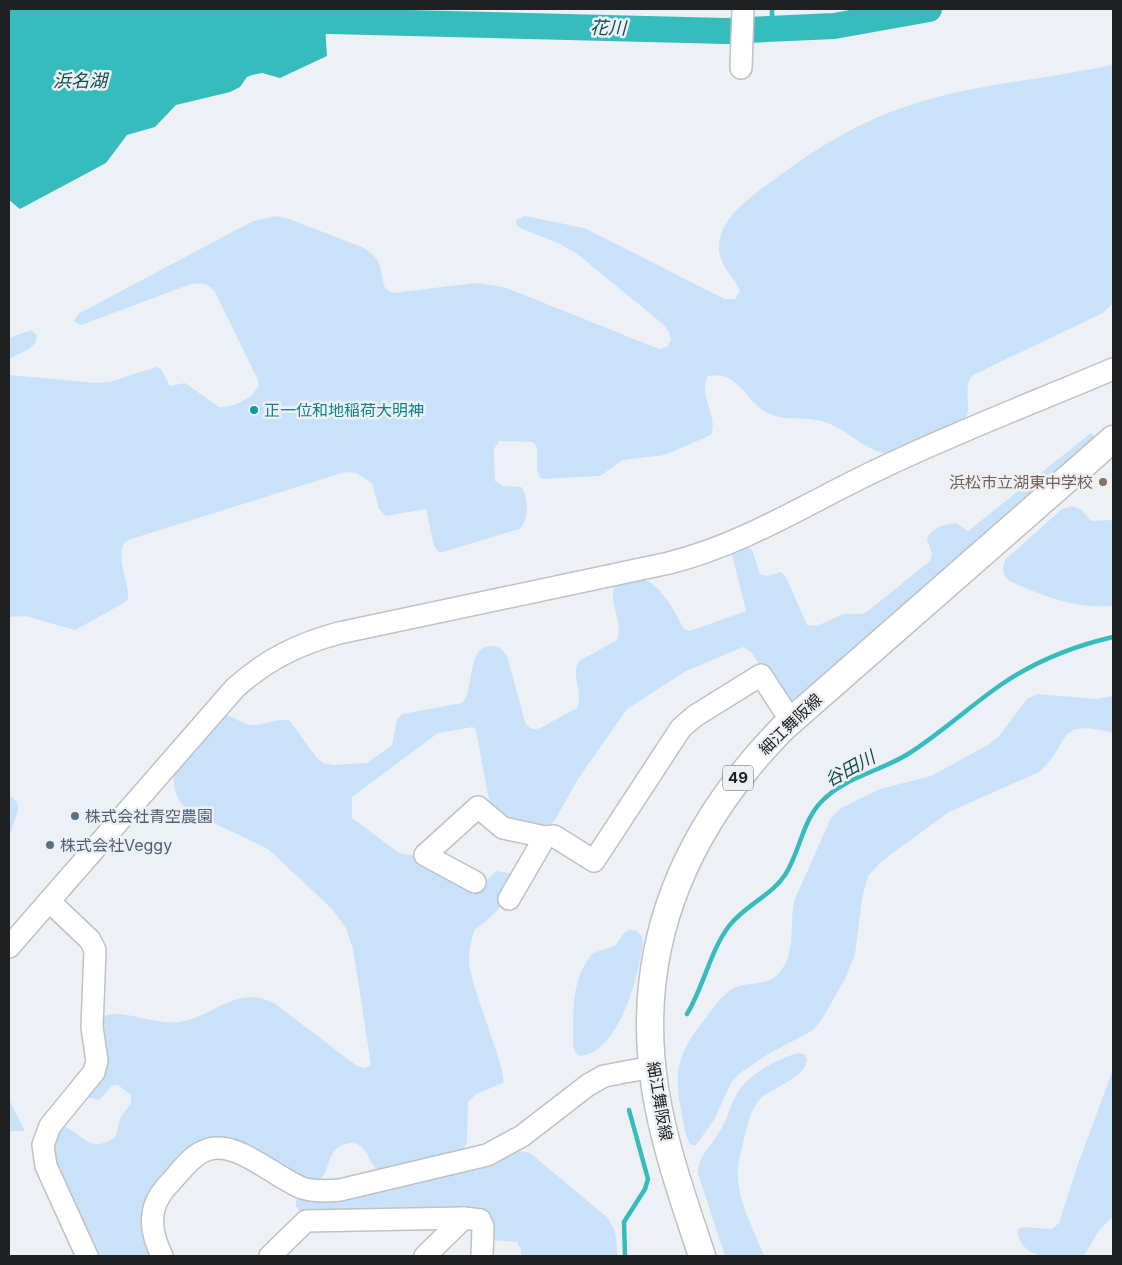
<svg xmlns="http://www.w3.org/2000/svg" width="1122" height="1265" viewBox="0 0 1122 1265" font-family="Inter,'Noto Sans JP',sans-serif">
<rect width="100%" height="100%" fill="#edf1f5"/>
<!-- green -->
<g fill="#cae2f9">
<path d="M 1113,64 L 1113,303 L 1103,313 L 973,375 C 961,387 974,408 964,422 L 890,454 C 865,452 848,429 824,422 C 804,415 783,423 764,411 C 745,398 736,370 708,376 C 697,395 719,415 711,435 L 665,455 L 623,460 L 600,476 L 542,479 C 531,469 543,452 533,442 L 499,441 L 494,449 L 495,481 L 503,486 L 521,487 C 529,495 529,523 519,529 L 439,553 L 434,546 L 426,509 L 386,516 L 379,509 L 372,483 L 356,473 L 345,472 L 128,540 L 124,543 C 116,559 129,581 128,599 L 122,604 L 75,630 L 25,616 L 9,617 L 9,375 L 97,383 L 110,382 L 156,367 L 161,369 L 170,386 L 185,383 L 219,407 C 233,408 253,398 259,385 L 257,378 L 215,292 C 208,283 202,283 191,284 L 81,325 L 74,321 L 78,314 L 253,221 L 277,216 L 289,219 L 362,247 C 383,259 379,267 385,288 L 393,293 L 475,283 L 504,287 L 659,349 L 667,347 L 671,340 L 669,332 L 664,325 L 576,253 L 558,243 L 522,229 L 517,226 L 516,220 L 525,216 L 584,228 L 725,299 L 735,299 L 740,291 C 734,277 721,267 719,251 C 717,220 747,200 768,184 C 828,139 877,111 949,94 C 989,85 1029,80 1069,73 C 1083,70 1099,69 1113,64 Z"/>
<path d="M 31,330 L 37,335 L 36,342 L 29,349 L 9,359 L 9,338 Z"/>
<path d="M 1091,433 L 1096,438 L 795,700 L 785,699 L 779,694 L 751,652 L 743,647 L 686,671 L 627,709 L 578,779 L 556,818 L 551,825 L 542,829 L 514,826 L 490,805 L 476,731 L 473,727 L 438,733 L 352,797 L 352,818 L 399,853 L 415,856 L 483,884 L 496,871 L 509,873 C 520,892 489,921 474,930 C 472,939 469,948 469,957 C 467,980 508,1071 503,1083 L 476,1094 L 468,1102 L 467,1142 L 461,1155 L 382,1173 C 367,1166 369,1141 349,1143 C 344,1144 339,1146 335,1150 C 326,1162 329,1175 315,1183 L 227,1142 L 157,1189 L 156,1256 L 93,1256 L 51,1164 L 50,1137 L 59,1126 L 64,1126 C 85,1136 91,1155 116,1136 L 120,1118 L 131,1103 L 131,1095 L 118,1085 L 112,1086 L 99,1100 L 89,1098 L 88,1094 L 100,1018 C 118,1006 155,1026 179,1022 C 215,1017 235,984 274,1003 L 357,1066 L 365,1068 L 371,1065 L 353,949 L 346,928 L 332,909 L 268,849 L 189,811 C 176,800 173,789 174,773 L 222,715 C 233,714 241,725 253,725 C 266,725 277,717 290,721 L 316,757 L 323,763 L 333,765 L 367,763 L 392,745 L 397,719 L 402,714 L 462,703 C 475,690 466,647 490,646 C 500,646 504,650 508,659 L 525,722 C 529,729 533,730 540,728 L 577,708 C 584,693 570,676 579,661 L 617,640 C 624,622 606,599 616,584 C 623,582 633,579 640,579 C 660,581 676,614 684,629 L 690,631 L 746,611 L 732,555 L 748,546 L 752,550 L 760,574 L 767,576 L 781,572 L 786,577 L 807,625 L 817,626 L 843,614 L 862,614 L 868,611 L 930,561 L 932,554 L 927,539 C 931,528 945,524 956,523 L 968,531 Z"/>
<path d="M 1072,506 L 1082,510 L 1091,521 L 1113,520 L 1113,606 C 1070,608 1048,597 1009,581 C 1002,573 1001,568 1006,559 L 1062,509 Z"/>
<path d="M 1038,694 L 1096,699 L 1113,696 L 1113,733 C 1053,718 1074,741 1039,772 L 949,812 L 882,861 L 868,876 L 862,899 L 855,955 L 844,981 L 822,1019 L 812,1031 L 770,1053 L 740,1073 L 731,1083 L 714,1120 L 696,1145 L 691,1145 C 685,1137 684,1125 682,1115 C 673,1072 677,1055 704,1020 C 712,1010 719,999 729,991 C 743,980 765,988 778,974 C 797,954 789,926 794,901 L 831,818 L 841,808 L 880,789 L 931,776 L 988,745 L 999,736 L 1027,699 Z"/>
<path d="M 9,795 L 17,802 L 18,811 L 9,837 Z"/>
<path d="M 629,930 C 637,930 640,932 643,940 C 640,973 620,1053 579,1056 L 574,1050 L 573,1042 C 574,1009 570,981 593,953 L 615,946 L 624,933 Z"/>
<path d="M 799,1053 L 805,1055 L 807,1059 C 806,1077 775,1087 762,1097 C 751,1107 749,1121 745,1135 C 742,1149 736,1165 738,1180 C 740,1206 755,1232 764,1256 L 725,1256 L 698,1174 C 697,1158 710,1147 718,1134 C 728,1120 730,1102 740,1089 C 752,1073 780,1057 799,1053 Z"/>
<path d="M 1113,1069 L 1113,1216 L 1100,1229 L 1084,1256 C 1058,1256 1025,1264 1017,1232 L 1019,1228 L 1024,1227 L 1052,1229 L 1059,1223 L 1077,1167 Z"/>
<path d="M 9,1099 L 25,1131 L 9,1131 Z"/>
<path d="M 515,1150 L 530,1153 L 607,1217 L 615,1231 L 618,1256 L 521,1256 L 521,1249 L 517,1242 L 492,1240 L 489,1226 L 304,1214 C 297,1209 293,1205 298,1197 Z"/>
</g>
<!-- water -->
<path fill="#37bcbe" d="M 9,9 L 324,9 L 327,56 L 280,78 L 262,73 L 252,75 L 247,77 L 240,87 L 230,92 L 176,105 L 155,127 L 127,135 L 106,163 L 20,209 L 9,200 Z"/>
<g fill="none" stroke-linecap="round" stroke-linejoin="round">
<!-- stream -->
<g stroke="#37bcbe" stroke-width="4.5">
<path d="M 772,29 L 772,9"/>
<path d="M 687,1014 C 704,986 710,951 729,926 C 745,905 771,896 785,875 C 800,852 802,821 822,801 C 845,777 881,771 908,754 C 941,733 970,706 1002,684 C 1036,661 1074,646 1113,637"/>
<path d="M 625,1256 L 624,1222 L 645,1189 L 648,1179 L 629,1110"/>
</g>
<!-- river -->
<path stroke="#37bcbe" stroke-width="26" d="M 289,20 L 726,31 L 834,26 L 929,9"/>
<!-- minor casing -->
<g stroke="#bec2c5" stroke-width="24">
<g id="minor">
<path d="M 741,68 L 743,9"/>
<path d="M 475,882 L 425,855 L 478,807 L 503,828 L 545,837"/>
<path d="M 509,899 L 545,837 L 554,836 L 594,861 L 681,728 L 695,716 L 761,675 L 791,721"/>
<path d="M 49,901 L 90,940 L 95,950 L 92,1027 L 97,1061 L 94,1072 L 50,1126 L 43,1145 L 46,1166 L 87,1256"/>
<path d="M 9,947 L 235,688 C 266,660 298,644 339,633 L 669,563 C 744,544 804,505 873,472 C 951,434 1033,403 1113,369"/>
<path d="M 162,1256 C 150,1231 147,1208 167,1186 C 178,1175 188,1159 202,1152 C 233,1135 273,1177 302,1188 C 315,1192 328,1191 340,1190 L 487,1155 L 522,1136 L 588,1085 L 604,1076 L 652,1067"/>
<path d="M 270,1256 L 306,1221 L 464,1218 L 480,1220 L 483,1227 L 482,1256"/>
<path d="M 425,1256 L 464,1218"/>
</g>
</g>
<!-- major casing -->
<g stroke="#bec2c5" stroke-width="29">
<path id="major" d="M 702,1256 C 684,1201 664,1146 655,1088 C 633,946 685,828 783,728 L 1113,439"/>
</g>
<!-- minor -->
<use href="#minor" stroke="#fff" stroke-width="21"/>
<!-- major -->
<use href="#major" stroke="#fff" stroke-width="26"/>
</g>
<!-- markers -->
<circle fill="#0f9aa8" stroke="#edf1f5" stroke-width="2" cx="254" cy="410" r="5"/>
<circle fill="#8d6e63" stroke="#edf1f5" stroke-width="2" cx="1103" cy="482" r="5"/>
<g fill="#5c6f8a" stroke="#edf1f5" stroke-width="2">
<circle cx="75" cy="816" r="5"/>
<circle cx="50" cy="845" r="5"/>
</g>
<g text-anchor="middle" stroke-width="5" stroke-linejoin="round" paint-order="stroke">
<!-- shield labels -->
<rect fill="#edf1f5" stroke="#5d5f61" stroke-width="1" x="723" y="765.5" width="30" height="25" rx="4"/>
<g font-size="15" font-weight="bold" fill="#1f2021">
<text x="738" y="783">49</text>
</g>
<!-- culture labels -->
<g font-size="16" fill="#0d838f" stroke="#edf1f5" text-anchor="start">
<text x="264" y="416">正一位和地稲荷大明神</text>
</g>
<!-- education labels -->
<g font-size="16" fill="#785e54" stroke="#edf1f5" text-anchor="end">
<text x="1093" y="488">浜松市立湖東中学校</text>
</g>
<!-- street labels -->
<g font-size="16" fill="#1f2021" stroke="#edf1f5">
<text transform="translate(790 724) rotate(-44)" y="6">細江舞阪線</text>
<text transform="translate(660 1101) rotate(80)" y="6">細江舞阪線</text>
</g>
<!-- service labels -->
<g font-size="16" fill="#4e5e75" stroke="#edf1f5" text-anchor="start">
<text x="85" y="822">株式会社青空農園</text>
<text x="60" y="851">株式会社Veggy</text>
</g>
<!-- water labels -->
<g font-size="18" font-style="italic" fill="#154d4d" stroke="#edf1f5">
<text transform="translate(608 28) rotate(1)" y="6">花川</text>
<text x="80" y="87">浜名湖</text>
<text transform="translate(850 769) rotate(-29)" y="6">谷田川</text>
</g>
</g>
<!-- border -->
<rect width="1122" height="1265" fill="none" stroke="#1f2021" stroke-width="20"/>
</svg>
